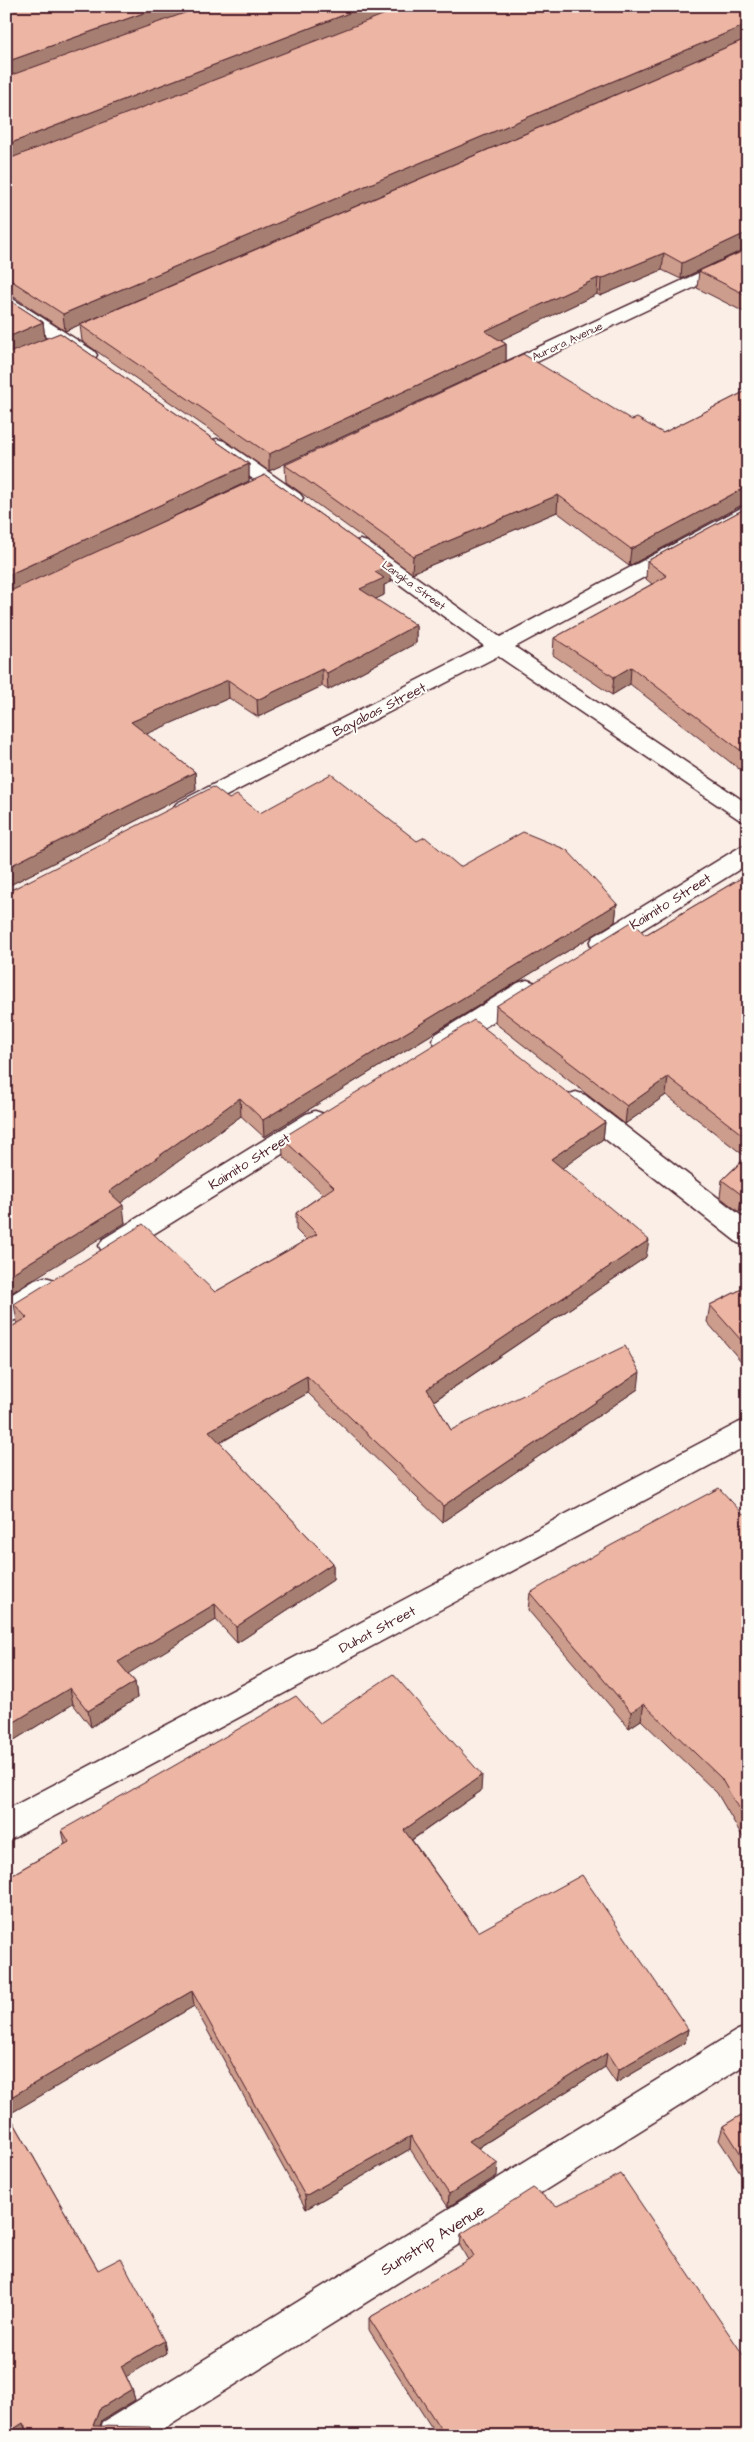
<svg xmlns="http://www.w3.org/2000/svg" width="754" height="2442" viewBox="0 0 754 2442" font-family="'Architects Daughter',sans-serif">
<rect width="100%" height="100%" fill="#faeee6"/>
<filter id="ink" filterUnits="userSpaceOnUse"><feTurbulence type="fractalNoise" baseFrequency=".02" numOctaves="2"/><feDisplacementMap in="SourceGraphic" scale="10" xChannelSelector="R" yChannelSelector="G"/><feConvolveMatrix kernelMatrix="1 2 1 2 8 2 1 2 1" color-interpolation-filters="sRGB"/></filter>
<g filter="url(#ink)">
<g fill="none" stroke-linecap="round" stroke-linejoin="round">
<!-- minor casing -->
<g stroke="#4a1f2b" stroke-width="3">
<g id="minor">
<path d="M 748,250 L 748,262 L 503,378 L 496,380 L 489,378 L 486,374 L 489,370 Z"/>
<path d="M 6,297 L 13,299 L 94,351 L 97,355 L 94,359 L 80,359 L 6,311 Z"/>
<path d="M 217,439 L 224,441 L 300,494 L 303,498 L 300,502 L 293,504 L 286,502 L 210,449 L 207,445 L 210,441 Z"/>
<path d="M 748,506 L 748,521 L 515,647 L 748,804 L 748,823 L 740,820 L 498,656 L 193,813 L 185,816 L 177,813 L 173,808 L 177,803 L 484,646 L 353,550 L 349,546 L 353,542 L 360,540 L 367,542 L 500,637 L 741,508 Z"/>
<path d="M 748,845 L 748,864 L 611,949 L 602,951 L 593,949 L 590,943 L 593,937 L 740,847 Z"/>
<path d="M 527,980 L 536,983 L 540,989 L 536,995 L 454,1046 L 445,1049 L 436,1046 L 432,1040 L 436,1034 L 518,983 Z"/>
<path d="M 576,1092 L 585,1095 L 748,1221 L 748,1246 L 738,1243 L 567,1109 L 563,1102 L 567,1095 Z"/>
<path d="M 315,1111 L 324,1114 L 328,1121 L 324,1128 L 123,1253 L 113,1257 L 103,1253 L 99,1246 L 103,1239 L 306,1114 Z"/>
<path d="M 45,1277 L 55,1280 L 59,1288 C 51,1304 23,1318 6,1323 L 6,1298 L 35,1280 Z"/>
<path d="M 748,1419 L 748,1445 L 6,1842 L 6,1810 L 738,1423 Z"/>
<path d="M 748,2026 L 748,2063 L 153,2436 L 98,2436 L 103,2422 L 736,2031 Z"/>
</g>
</g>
<!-- minor -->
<use href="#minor" fill="#fdfcf7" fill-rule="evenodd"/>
</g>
<!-- wall -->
<g fill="#cc9c8c" stroke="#4a1f2b">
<path d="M 6,6 L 748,6 L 748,314 L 697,288 L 699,271 L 747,248 L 681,279 L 662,270 L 600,296 L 597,294 L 500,340 L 506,344 L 506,361 L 269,471 L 82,341 L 80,325 L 268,244 L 65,331 L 14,297 L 6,295 Z"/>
<path d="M 6,298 L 43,322 L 45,339 L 36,343 L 60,333 L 249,464 L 249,481 L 141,532 L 265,475 L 391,565 L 391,582 L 384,585 L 384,595 L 375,599 L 416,625 L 416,643 L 328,690 L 322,686 L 258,717 L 229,698 L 146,734 L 195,772 L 196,790 L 6,887 Z"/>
<path d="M 748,390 L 748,505 L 740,506 L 629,566 L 557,512 L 412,573 L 286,482 L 285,465 L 632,420 L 663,433 Z"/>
<path d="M 748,507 L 748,776 L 630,684 L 612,695 L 553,655 L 554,638 L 652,584 L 646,579 L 647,561 Z"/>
<path d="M 229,799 L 260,813 L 417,841 L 460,867 L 617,904 L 615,922 L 264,1137 L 241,1116 L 120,1203 L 125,1223 L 13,889 Z"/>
<path d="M 748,874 L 748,1208 L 739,1212 L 720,1197 L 722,1180 L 746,1157 L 666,1095 L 625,1124 L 495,1023 L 496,1006 L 645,935 Z"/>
<path d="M 605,1122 L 603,1139 L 562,1168 L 646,1257 L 434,1401 L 451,1430 L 638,1389 L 442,1522 L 308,1393 L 220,1443 L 333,1563 L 333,1580 L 237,1643 L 216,1620 L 128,1673 L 135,1682 L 137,1698 L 91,1727 L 73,1704 L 6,1745 L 6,1330 L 18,1323 L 17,1322 L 14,1304 L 215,1292 L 306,1240 L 296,1230 L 296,1213 L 323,1194 L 283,1156 L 282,1138 Z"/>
<path d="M 748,1286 L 748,1369 L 707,1322 L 710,1305 Z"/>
<path d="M 748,1511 L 748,1846 L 717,1793 L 641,1720 L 629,1728 L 528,1610 L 530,1593 L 743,1514 Z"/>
<path d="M 320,1723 L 481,1791 L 412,1840 L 478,1932 L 688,2029 L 685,2043 L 616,2083 L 605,2067 L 478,2148 L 497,2176 L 448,2207 L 410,2149 L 306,2209 L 194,2006 L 9,2114 L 98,2270 L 164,2341 L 166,2353 L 126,2376 L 132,2389 L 135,2400 L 102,2420 L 100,2426 L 154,2436 L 28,2436 L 27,2435 L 25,2436 L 10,2436 L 6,2427 L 6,1878 L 65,1844 L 62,1830 Z"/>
<path d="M 748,2111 L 748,2184 L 719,2140 L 723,2126 Z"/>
<path d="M 461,2234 L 748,2436 L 437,2436 L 369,2330 L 369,2318 L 468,2260 L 460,2246 Z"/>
</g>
<!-- shaded-wall -->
<g fill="#a67f72" stroke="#4a1f2b">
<path d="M 163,6 L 207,6 L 6,79 L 6,62 Z"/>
<path d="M 367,6 L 408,6 L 6,162 L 6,145 Z"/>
<path d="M 748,24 L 748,38 L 65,331 L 63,314 Z"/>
<path d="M 748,232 L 747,248 L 681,279 L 682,263 Z"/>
<path d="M 664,253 L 662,270 L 600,296 L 601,279 Z"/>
<path d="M 598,278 L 597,294 L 484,348 L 485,331 Z"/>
<path d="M 43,322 L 45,339 L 6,356 L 6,338 Z"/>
<path d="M 506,344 L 506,361 L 269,471 L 269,454 Z"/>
<path d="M 249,464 L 249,481 L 6,595 L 6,576 Z"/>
<path d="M 748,488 L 748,505 L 740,506 L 629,566 L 631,549 L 742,489 Z"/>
<path d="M 558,495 L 557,512 L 412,573 L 413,556 Z"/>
<path d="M 391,565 L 391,582 L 384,585 L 384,595 L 360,607 L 360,589 L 375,572 Z"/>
<path d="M 416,625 L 416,643 L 328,690 L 327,673 Z"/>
<path d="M 631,667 L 630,684 L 612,695 L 614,677 Z"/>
<path d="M 322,669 L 322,686 L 258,717 L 257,700 Z"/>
<path d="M 228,680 L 229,698 L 133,740 L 131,722 Z"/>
<path d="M 195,772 L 196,790 L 6,887 L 6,868 Z"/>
<path d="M 617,904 L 615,922 L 264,1137 L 263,1120 Z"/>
<path d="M 668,1077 L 666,1095 L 625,1124 L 627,1106 Z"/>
<path d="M 240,1098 L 241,1116 L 111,1210 L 109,1192 Z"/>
<path d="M 605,1122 L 603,1139 L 550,1177 L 551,1159 Z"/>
<path d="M 748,1192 L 748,1208 L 739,1212 L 742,1195 Z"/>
<path d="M 123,1205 L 125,1223 L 6,1296 L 6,1277 Z"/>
<path d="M 649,1240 L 646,1257 L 426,1406 L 427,1389 Z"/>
<path d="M 640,1372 L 638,1389 L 442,1522 L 443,1506 Z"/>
<path d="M 307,1376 L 308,1393 L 210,1448 L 209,1431 Z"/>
<path d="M 333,1563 L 333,1580 L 237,1643 L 236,1627 Z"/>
<path d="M 215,1604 L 216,1620 L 121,1678 L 118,1662 Z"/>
<path d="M 135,1682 L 137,1698 L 91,1727 L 88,1711 Z"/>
<path d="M 70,1688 L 73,1704 L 6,1745 L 6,1727 Z"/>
<path d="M 644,1704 L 641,1720 L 629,1728 L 631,1712 Z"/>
<path d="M 482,1775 L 481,1791 L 404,1845 L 404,1830 Z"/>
<path d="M 192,1991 L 194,2006 L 6,2116 L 6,2100 Z"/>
<path d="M 688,2029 L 685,2043 L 616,2083 L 618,2070 Z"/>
<path d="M 607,2053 L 605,2067 L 468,2154 L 469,2141 Z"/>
<path d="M 411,2136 L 410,2149 L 306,2209 L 305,2196 Z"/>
<path d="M 498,2163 L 497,2176 L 448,2207 L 449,2194 Z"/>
<path d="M 164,2341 L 166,2353 L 124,2378 L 121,2366 Z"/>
<path d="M 132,2389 L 135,2400 L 102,2420 L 97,2436 L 93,2426 L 99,2409 Z"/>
<path d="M 23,2423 L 27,2435 L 25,2436 L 11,2436 L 9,2432 Z"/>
</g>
<!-- building -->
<g fill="#edb5a3" stroke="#4a1f2b">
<path d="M 6,6 L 163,6 L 6,62 Z"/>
<path d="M 204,6 L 367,6 L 6,145 L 6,77 Z"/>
<path d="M 406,6 L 748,6 L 748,24 L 63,314 L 12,281 L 6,279 L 6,160 Z"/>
<path d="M 748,38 L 748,232 L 682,263 L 664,253 L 601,279 L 598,278 L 485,331 L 506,344 L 269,454 L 80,325 Z"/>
<path d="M 748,249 L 748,296 L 699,271 Z"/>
<path d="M 6,298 L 43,322 L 6,338 Z"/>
<path d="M 60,333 L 249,464 L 6,576 L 6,354 Z"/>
<path d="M 523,354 L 632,420 L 637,418 L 663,433 L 748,390 L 748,488 L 742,489 L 631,549 L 558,495 L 413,556 L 285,465 Z"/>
<path d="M 265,475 L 391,565 L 375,572 L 384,578 L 360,589 L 416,625 L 327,673 L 322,669 L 257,700 L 228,680 L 131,722 L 195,772 L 6,868 L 6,593 Z"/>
<path d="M 748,507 L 748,756 L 631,667 L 614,677 L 554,638 L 667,576 L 647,561 Z"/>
<path d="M 331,774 L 417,841 L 425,837 L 460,867 L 523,832 L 567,850 L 617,904 L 263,1120 L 240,1098 L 109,1192 L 123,1205 L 6,1277 L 6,890 L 13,889 L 213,787 L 229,799 L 237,795 L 260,813 Z"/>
<path d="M 748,874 L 748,1139 L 668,1077 L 627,1106 L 496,1006 L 633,921 L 645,935 Z"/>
<path d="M 474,1020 L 605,1122 L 551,1159 L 649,1240 L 427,1389 L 451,1430 L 625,1346 L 640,1372 L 443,1506 L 307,1376 L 209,1431 L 333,1563 L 236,1627 L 215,1604 L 118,1662 L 135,1682 L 88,1711 L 70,1688 L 6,1727 L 6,1330 L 27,1318 L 14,1304 L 143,1224 L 215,1292 L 317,1234 L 296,1213 L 334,1187 L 282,1138 Z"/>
<path d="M 748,1156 L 748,1192 L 742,1195 L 722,1180 Z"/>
<path d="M 748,1286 L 748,1348 L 710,1305 Z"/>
<path d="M 719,1488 L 743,1514 L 748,1511 L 748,1825 L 721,1778 L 644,1704 L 631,1712 L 530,1593 L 610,1546 Z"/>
<path d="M 393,1674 L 482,1775 L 404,1830 L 478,1932 L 582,1875 L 688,2029 L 618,2070 L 607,2053 L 469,2141 L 498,2163 L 449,2194 L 411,2136 L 305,2196 L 192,1991 L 6,2100 L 6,1878 L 69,1842 L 62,1830 L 296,1696 L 320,1723 Z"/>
<path d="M 6,2109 L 98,2270 L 121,2258 L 164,2341 L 121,2366 L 132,2389 L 99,2409 L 93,2426 L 150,2427 L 154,2436 L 30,2436 L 23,2423 L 9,2432 L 6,2425 Z"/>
<path d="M 748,2111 L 748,2165 L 723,2126 Z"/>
<path d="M 621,2174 L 748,2362 L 748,2436 L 445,2436 L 369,2318 L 474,2256 L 461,2234 L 533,2188 L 557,2206 Z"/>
</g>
</g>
<g text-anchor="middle" stroke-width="4" stroke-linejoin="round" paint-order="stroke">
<!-- far-street labels -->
<g font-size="11" fill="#4a1f2b" stroke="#fdfcf7">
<text transform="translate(567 341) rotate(-25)" y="4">Aurora Avenue</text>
<text transform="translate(414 585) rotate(36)" y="4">Langka Street</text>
</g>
<!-- street labels -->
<g font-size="14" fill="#4a1f2b" stroke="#fdfcf7">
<text transform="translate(379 709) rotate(-27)" y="5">Bayabas Street</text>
<text transform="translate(670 901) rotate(-32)" y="5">Kaimito Street</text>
<text transform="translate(249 1161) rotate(-32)" y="5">Kaimito Street</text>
<text transform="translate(377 1629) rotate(-28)" y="5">Duhat Street</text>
</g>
<!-- near-street labels -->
<g font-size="16" fill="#4a1f2b" stroke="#fdfcf7">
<text transform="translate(432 2239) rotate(-32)" y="6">Sunstrip Avenue</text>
</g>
</g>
<!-- margin -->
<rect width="754" height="2442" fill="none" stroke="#fdfcf7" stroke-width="25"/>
<rect x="12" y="12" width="729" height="2417" fill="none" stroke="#4a1f2b" stroke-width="2" filter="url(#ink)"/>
</svg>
